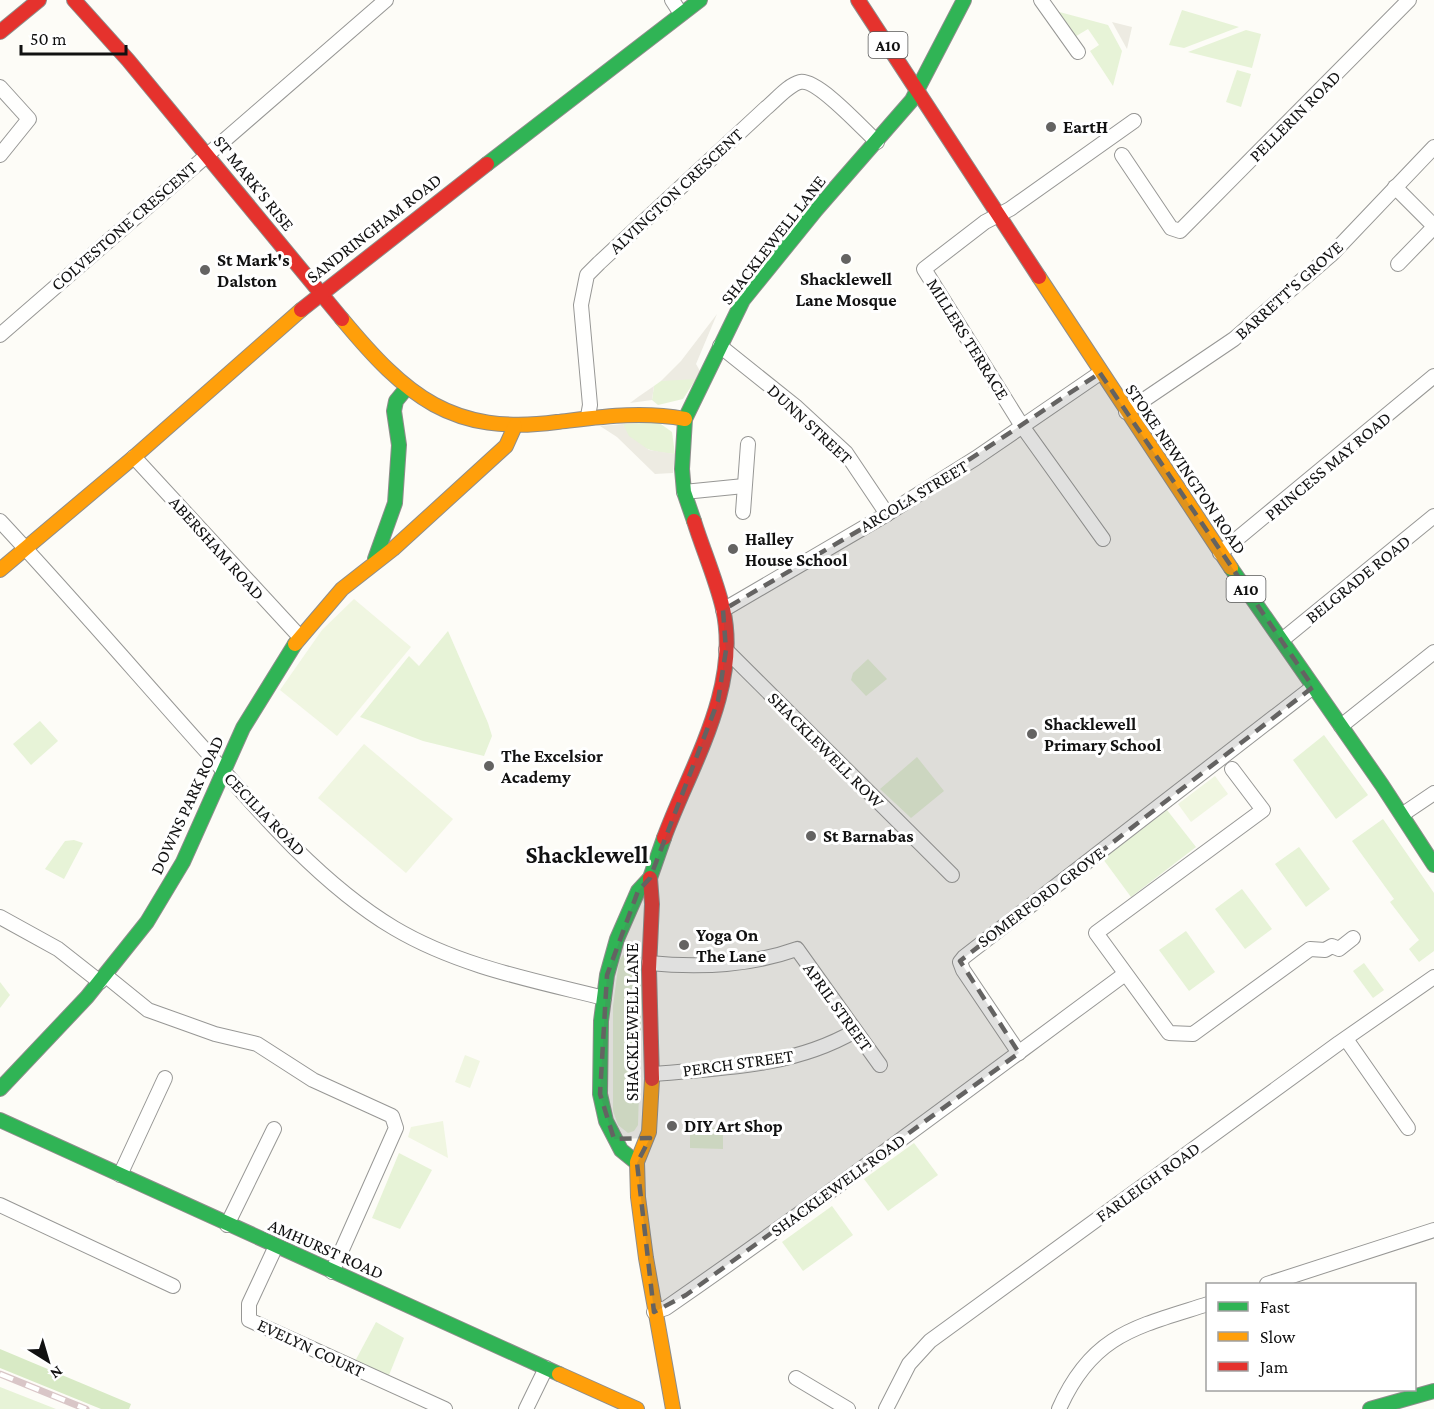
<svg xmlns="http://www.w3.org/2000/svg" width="1434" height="1409" viewBox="0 0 1434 1409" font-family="'Crimson Pro',serif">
<rect width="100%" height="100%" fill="#fdfcf7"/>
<!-- green -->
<g fill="#e7f3d7">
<path d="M 1052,10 L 1108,25 L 1122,51 L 1113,86 L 1090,51 L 1099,45 L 1088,29 L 1073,38 Z"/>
<path d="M 1182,10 L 1239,27 L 1184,48 L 1169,45 Z"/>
<path d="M 1246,30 L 1261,34 L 1252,68 L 1188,52 Z"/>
<path d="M 1237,70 L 1251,74 L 1241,107 L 1226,102 Z"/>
<path d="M 679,378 L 696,379 L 683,399 L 658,405 L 652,400 L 654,386 L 661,381 Z"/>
<path d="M 658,422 L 672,432 L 675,454 C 656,453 626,447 623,424 Z"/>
<path d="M 448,631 L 488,723 L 492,736 L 484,756 L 423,741 L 360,717 L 409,656 L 419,666 Z"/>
<path d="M 868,659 L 887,679 L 866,696 L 851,680 L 853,673 Z"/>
<path d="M 40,721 L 58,741 L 31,765 L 13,744 Z"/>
<path d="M 1324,735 L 1368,795 L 1336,819 L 1293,760 Z"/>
<path d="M 917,757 L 944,791 L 911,818 L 880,789 Z"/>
<path d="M 1167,810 L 1196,847 L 1131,897 L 1103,859 Z"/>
<path d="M 1383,819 L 1434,893 L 1434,951 L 1419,962 L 1409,949 L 1419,940 L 1390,902 L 1394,899 L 1352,841 Z"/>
<path d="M 74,840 L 83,843 L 64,879 L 45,869 L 65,841 Z"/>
<path d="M 1299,847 L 1330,889 L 1306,907 L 1275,864 Z"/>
<path d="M 1242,889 L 1272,929 L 1245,949 L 1215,909 Z"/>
<path d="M 1186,931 L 1215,972 L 1189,991 L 1159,950 Z"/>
<path d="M 633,952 L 639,956 L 643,964 L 638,1125 L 634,1131 L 628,1133 L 618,1125 L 613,1111 L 613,1006 L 619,961 L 623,955 Z"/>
<path d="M 1364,963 L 1384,990 L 1373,998 L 1353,971 Z"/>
<path d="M 0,982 L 10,995 L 0,1008 Z"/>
<path d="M 723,1127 L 723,1149 L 690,1148 L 690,1131 Z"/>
<path d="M 914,1143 L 938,1175 L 888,1211 L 864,1179 Z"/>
<path d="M 399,1153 L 432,1170 L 400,1229 L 372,1218 Z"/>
<path d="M 832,1206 L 853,1235 L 803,1271 L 782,1242 Z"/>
<path d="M 376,1322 L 404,1338 L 387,1380 L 353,1365 Z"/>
<path d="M 0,1387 L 56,1409 L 0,1409 Z"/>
</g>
<!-- forest -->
<path fill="#d8eac5" d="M 0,1349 L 131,1404 L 129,1409 L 101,1409 L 0,1368 Z"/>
<!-- pitch -->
<g fill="#f0f6e1">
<path d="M 354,599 L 411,647 L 337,736 L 280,690 L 322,630 Z"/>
<path d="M 364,744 L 453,819 L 406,873 L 318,798 Z"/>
<path d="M 1215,776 L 1228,794 L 1191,822 L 1178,804 Z"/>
<path d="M 465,1055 L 480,1061 L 470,1088 L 455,1082 Z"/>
<path d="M 443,1121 L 448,1158 L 408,1137 L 411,1127 Z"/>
</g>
<!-- plaza -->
<g fill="#edebe2">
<path d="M 1112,22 L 1132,27 L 1127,49 Z"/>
<path d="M 717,314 L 696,364 L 700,371 L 696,379 L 661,381 L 681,361 Z"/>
<path d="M 654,386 L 652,400 L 630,403 L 638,397 Z"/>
<path d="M 623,424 L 629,436 L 649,450 L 675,454 L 673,473 L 655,474 L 617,437 L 600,426 Z"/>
</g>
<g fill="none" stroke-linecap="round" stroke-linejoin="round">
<!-- street casing -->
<g stroke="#979795" stroke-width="16">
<g id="street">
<path d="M 672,0 L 681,14"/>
<path d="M 1041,0 L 1078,52"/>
<path d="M 0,87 L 29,119 L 0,155"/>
<path d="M 1122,155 L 1171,228 L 1180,231 L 1409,0"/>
<path d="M 1395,187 L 1434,226"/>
<path d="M 1398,264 L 1434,227"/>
<path d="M 0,335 L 386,0"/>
<path d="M 720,346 L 795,406 L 846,453 L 887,514"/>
<path d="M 1126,412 L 1234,339 L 1332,254 L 1434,147"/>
<path d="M 588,416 L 590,405 L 581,305 L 587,275 L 599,263 L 766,108 C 776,100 788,85 800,82 C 817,78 864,130 877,142"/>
<path d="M 134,457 L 300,637"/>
<path d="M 684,492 L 744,486"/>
<path d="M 743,512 L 748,444"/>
<path d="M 0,521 C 70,596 137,674 206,751 C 260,813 322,885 394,928 C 458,966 532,980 604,998"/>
<path d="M 1103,539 L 1022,426 L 924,269 L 985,222 L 1010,209 L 1134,121"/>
<path d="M 1220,553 L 1434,376"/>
<path d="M 723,610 L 887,514 L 976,458 L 1100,373"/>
<path d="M 1282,640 L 1434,516"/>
<path d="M 726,650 L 952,875"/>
<path d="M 1341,726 L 1434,652"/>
<path d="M 1232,769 L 1263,810 L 1096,933 L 1169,1033 L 1193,1034 L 1310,949 L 1325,950 L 1332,946 L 1339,949 L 1353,938"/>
<path d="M 1403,814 L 1434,793"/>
<path d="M 0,917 L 58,949 L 100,982"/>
<path d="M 649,963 C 699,968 749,966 797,949 L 880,1065"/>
<path d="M 106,976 L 148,1010 L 215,1034 L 257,1044 L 313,1080 L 392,1116 L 396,1128 L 332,1272"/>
<path d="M 1346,1039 L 1408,1128"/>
<path d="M 1019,1053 L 963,970 L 960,962 L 964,957 L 1313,687"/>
<path d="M 652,1074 C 722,1068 793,1067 855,1031"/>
<path d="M 120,1175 L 165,1078"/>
<path d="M 0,1205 L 173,1286"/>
<path d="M 227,1225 L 274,1129"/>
<path d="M 276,1246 L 249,1304 L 249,1320 L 445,1409"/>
<path d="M 1267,1284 L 1434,1230"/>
<path d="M 654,1312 L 666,1308 C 822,1200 973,1086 1125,974"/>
<path d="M 796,1378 L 848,1409"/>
<path d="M 526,1409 L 546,1368"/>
<path d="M 886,1409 L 909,1364 L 930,1341 L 1339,1043 L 1434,977"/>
<path d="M 1059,1409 C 1092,1334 1136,1327 1208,1304"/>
</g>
</g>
<!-- fast casing -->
<g stroke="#8e8d8b" stroke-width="16">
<g id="fast">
<path d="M 487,164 L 700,0"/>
<path d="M 694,521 L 684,492 L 682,469 L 685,419 L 743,300 L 816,210 L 912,100 L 964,0"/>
<path d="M 375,559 L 395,503 L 399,445 L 394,411 L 396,401 L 405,390"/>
<path d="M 1231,568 L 1382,785 L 1434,865"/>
<path d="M 0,1089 L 87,997 L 147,922 L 183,862 L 243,728 L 295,644"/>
<path d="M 0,1120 L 559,1374"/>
<path d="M 637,1163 L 621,1150 L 606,1121 L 600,1094 L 601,1021 L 607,975 L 617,939 L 638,891 L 650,878 L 664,838"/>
<path d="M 1370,1409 L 1434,1391"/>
</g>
</g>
<!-- slow casing -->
<g stroke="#8e8d8b" stroke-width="16">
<g id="slow">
<path d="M 1039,277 L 1231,568"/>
<path d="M 342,319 C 406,396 452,436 557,422 C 601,417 641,411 685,419"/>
<path d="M 0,570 L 134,457 L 301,310"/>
<path d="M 295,644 L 342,589 L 393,549 L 506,446 L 515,426"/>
<path d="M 652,1079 L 649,1132 L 637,1162 L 638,1197 L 646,1258 L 673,1409"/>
<path d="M 559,1374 L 637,1409"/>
</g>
</g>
<!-- jam casing -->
<g stroke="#8e8d8b" stroke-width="16">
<g id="jam">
<path d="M 74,0 L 128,60 L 342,319"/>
<path d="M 858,0 L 1039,277"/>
<path d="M 0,32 L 39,0"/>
<path d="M 301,310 L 487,164"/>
<path d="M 664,838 C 690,767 741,688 723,609 C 716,579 703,550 694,521"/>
<path d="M 650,878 L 652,904 L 649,969 L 652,1079"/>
</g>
</g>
<!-- street -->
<use href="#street" stroke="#fffffe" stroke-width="14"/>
<!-- fast -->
<use href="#fast" stroke="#30b455" stroke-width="14"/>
<!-- slow -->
<use href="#slow" stroke="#ff9f0a" stroke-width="14"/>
<!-- jam -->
<use href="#jam" stroke="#e5322d" stroke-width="14"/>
<!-- rail casing -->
<g stroke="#d9c6c7" stroke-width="7">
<path id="rail" d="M 0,1374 L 86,1409"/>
</g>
<!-- rail -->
<use href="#rail" stroke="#fff" stroke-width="4.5" stroke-dasharray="14" stroke-linecap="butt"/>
</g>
<!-- marked area -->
<path fill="#646362" fill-opacity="0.2" stroke="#646362" stroke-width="4.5" stroke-dasharray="12 8" stroke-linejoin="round" d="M 1100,373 L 1313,687 L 960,961 L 1019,1053 L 686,1295 L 654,1312 L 637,1163 L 650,1138 L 614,1139 L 600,1094 L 607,975 L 638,891 L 650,878 L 718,701 L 726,650 L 723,610 L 887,514 Z"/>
<!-- markers -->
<g fill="#646362" stroke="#fff" stroke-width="2">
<circle cx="1051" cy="127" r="6"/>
<circle cx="846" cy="259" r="6"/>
<circle cx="205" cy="270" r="6"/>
<circle cx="733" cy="549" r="6"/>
<circle cx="1032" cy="734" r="6"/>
<circle cx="489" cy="766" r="6"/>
<circle cx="811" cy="836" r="6"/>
<circle cx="684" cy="945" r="6"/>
<circle cx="672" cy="1126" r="6"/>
</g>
<g text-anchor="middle" stroke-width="6" stroke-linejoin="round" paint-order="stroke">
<!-- shield labels -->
<g fill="#fff" stroke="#585858" stroke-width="1.5">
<rect x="868.5" y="32" width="39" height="26" rx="4.5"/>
<rect x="1226.5" y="576" width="39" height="26" rx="4.5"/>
</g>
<g font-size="16" font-weight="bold" fill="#111">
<text x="888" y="51">A10</text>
<text x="1246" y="595">A10</text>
</g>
<!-- street labels -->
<g font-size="18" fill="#111" stroke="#fff">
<text transform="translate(1295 116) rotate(-45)" y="6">PELLERIN ROAD</text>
<text transform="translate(254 183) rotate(51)" y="6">ST MARK'S RISE</text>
<text transform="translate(676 191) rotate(-43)" y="6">ALVINGTON CRESCENT</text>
<text transform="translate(124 226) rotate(-41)" y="6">COLVESTONE CRESCENT</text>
<text transform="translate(374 228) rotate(-38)" y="6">SANDRINGHAM ROAD</text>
<text transform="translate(773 240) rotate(-52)" y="6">SHACKLEWELL LANE</text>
<text transform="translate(1289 290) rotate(-42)" y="6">BARRETT'S GROVE</text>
<text transform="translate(968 339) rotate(58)" y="6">MILLERS TERRACE</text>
<text transform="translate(810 424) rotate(43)" y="6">DUNN STREET</text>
<text transform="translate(1328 466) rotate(-40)" y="6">PRINCESS MAY ROAD</text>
<text transform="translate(1186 469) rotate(56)" y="6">STOKE NEWINGTON ROAD</text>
<text transform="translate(914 496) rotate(-31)" y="6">ARCOLA STREET</text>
<text transform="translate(217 548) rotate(48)" y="6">ABERSHAM ROAD</text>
<text transform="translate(1358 579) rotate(-39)" y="6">BELGRADE ROAD</text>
<text transform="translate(826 750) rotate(45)" y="6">SHACKLEWELL ROW</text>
<text transform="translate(187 805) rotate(-65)" y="6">DOWNS PARK ROAD</text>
<text transform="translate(265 814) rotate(46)" y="6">CECILIA ROAD</text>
<text transform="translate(1041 897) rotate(-37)" y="6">SOMERFORD GROVE</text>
<text transform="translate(838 1007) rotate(54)" y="6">APRIL STREET</text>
<text transform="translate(632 1022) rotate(-90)" y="6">SHACKLEWELL LANE</text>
<text transform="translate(738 1063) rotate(-8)" y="6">PERCH STREET</text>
<text transform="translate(1148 1182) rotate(-36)" y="6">FARLEIGH ROAD</text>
<text transform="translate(838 1185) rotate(-36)" y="6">SHACKLEWELL ROAD</text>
<text transform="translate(326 1249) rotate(24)" y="6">AMHURST ROAD</text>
<text transform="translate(311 1348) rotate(25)" y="6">EVELYN COURT</text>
</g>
<!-- poi labels -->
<g font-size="18" font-weight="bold" fill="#111" stroke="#fff" text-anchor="start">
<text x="1063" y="133">EartH</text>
<text x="217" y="266">St Mark's<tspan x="217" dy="21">Dalston</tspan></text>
<text x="846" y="285" text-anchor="middle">Shacklewell<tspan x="846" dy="21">Lane Mosque</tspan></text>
<text x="745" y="545">Halley<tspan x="745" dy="21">House School</tspan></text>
<text x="1044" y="730">Shacklewell<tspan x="1044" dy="21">Primary School</tspan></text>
<text x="501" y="762">The Excelsior<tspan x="501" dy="21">Academy</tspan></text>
<text x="823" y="842">St Barnabas</text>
<text x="696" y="941">Yoga On<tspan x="696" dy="21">The Lane</tspan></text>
<text x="684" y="1132">DIY Art Shop</text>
</g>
<!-- district labels -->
<g font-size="24" font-weight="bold" fill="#111" stroke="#fff">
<text x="587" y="863">Shacklewell</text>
</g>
</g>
<!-- legend -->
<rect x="1206" y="1283" width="210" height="108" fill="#ffffff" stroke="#a0a0a0" stroke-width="1.5"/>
<rect x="1218" y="1302" width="30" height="9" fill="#30b455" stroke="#a0a0a0" stroke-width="1.5"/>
<text x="1260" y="1313" font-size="18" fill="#111111">Fast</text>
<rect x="1218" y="1332" width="30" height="9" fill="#ff9f0a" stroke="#a0a0a0" stroke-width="1.5"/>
<text x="1260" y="1343" font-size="18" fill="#111111">Slow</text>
<rect x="1218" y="1362" width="30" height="9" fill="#e5322d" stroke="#a0a0a0" stroke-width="1.5"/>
<text x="1260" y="1373" font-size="18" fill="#111111">Jam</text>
<!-- north arrow -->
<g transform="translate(48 1361) rotate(143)" stroke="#ffffff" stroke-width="4.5" paint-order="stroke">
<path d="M0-4.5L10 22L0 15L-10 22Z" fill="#111111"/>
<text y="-9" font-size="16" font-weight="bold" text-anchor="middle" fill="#111111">N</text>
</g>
<!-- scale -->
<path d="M21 45v9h105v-9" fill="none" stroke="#111111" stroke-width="3"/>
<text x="30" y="45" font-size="18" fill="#111111" stroke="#ffffff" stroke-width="4.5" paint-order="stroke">50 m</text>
</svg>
